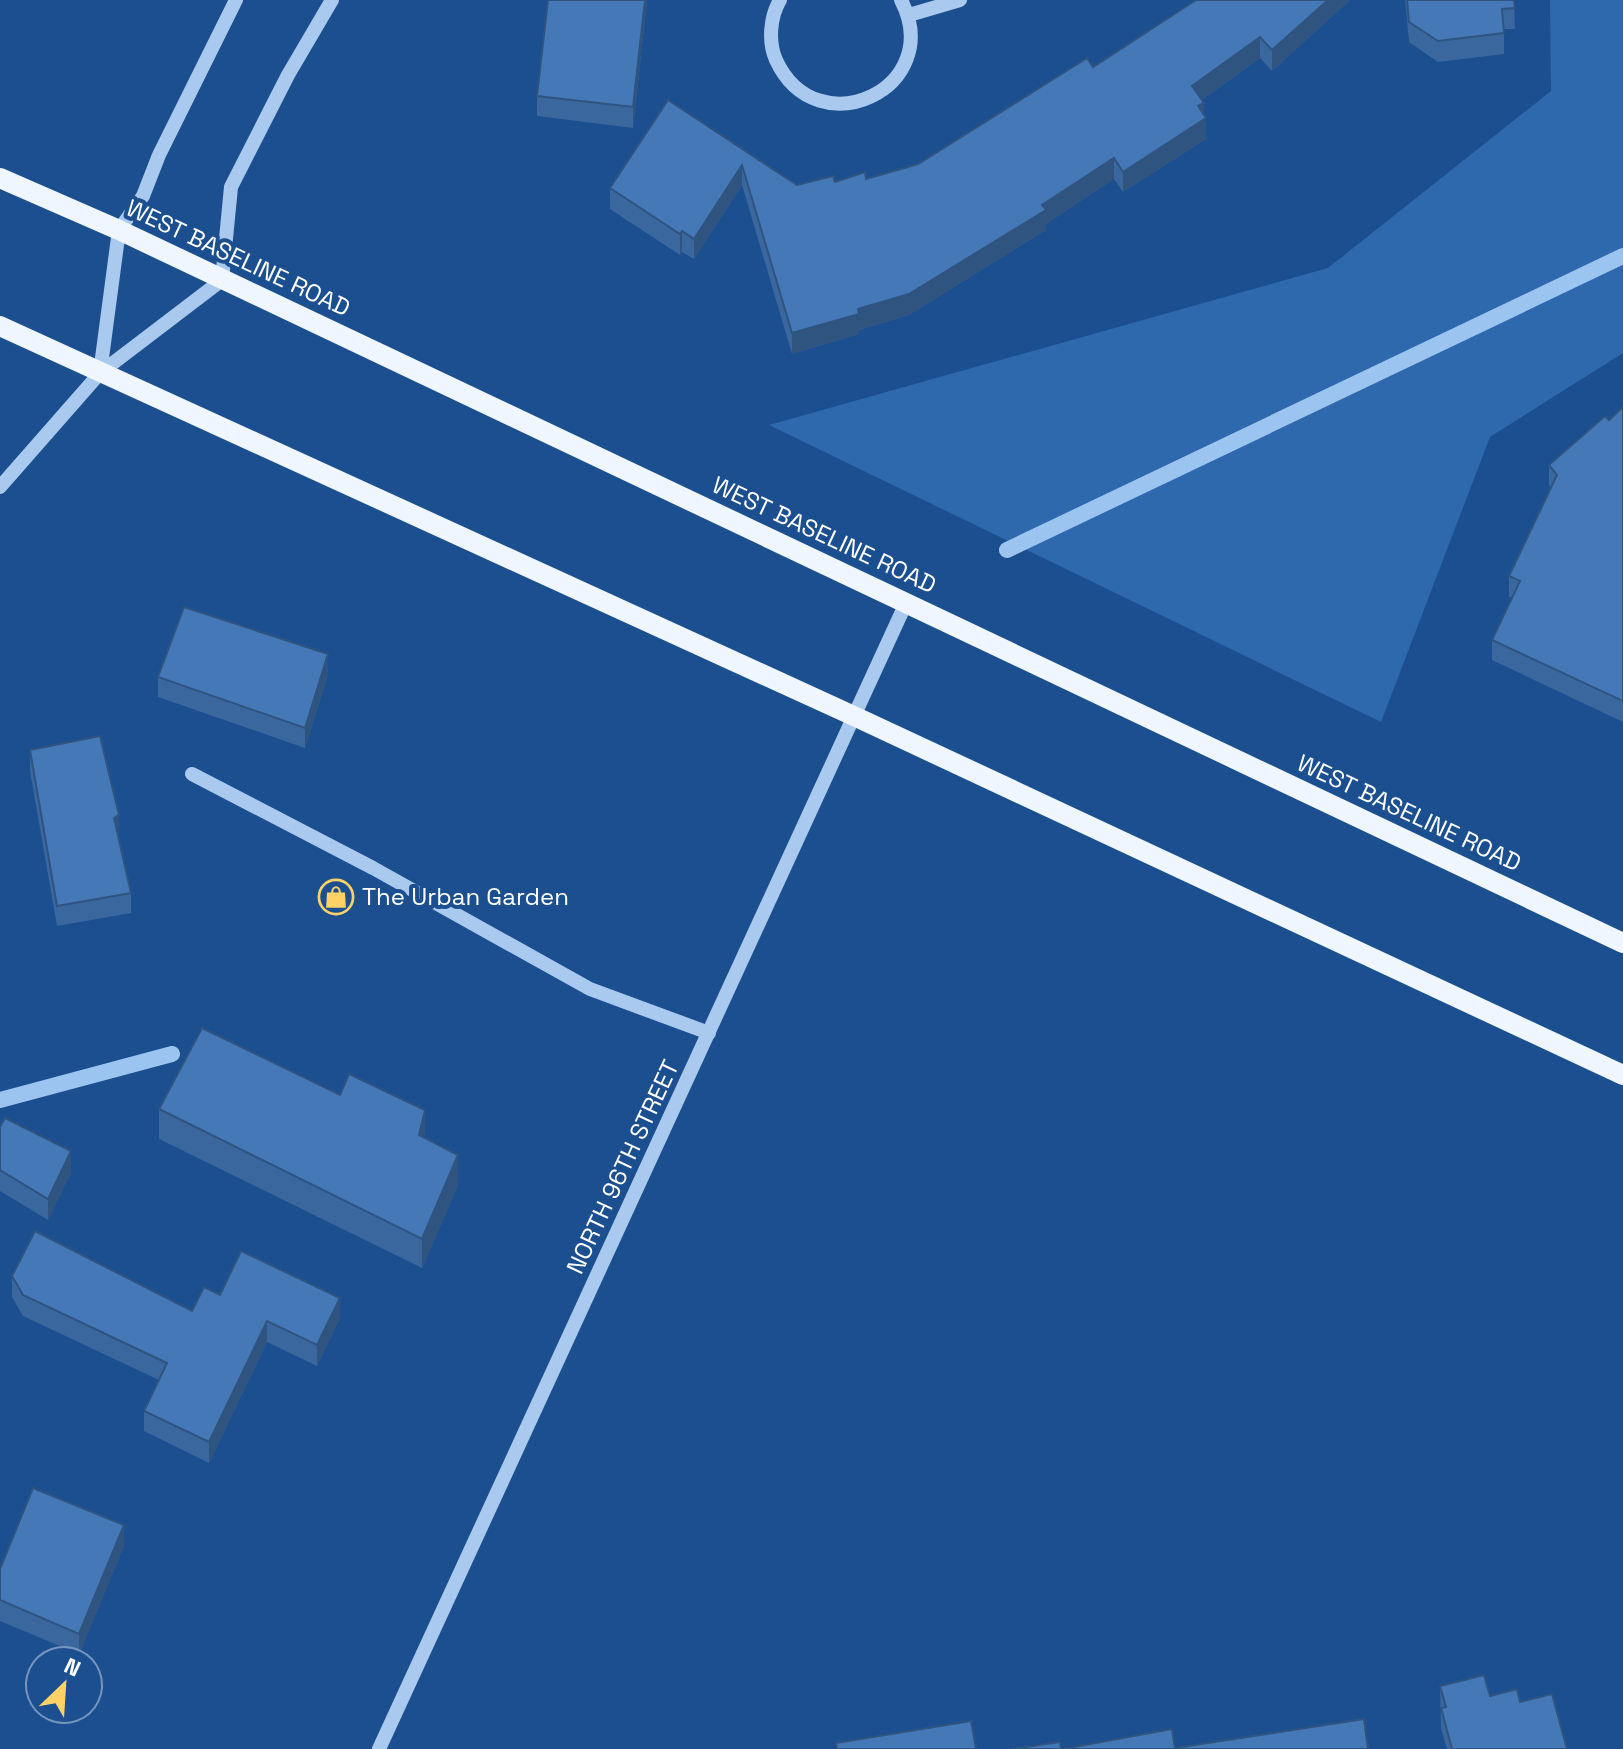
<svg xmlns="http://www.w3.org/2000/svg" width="1623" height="1749" viewBox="0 0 1623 1749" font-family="'Space Grotesk',sans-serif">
<rect width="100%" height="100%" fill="#1b4f8f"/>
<!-- green -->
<path fill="#2e69ad" d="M 1550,0 L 1623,0 L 1623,353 L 1490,437 L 1381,722 L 769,425 L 1328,268 L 1551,91 Z"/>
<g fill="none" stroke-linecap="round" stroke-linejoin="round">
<!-- stream -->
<g stroke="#9cc4f0" stroke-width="16">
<path d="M 1007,550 L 1623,256"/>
<path d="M 0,1100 L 172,1054"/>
</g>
<!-- minor -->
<g stroke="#a9c9ee" stroke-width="14">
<path d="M 780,0 C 770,17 768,42 776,60 C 817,149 947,88 901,0"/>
<path d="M 909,15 L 960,0"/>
<path d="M 100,373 L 119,230 L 143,196 L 159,155 L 236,0"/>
<path d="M 0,487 L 100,373 L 222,280 L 231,187 L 288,75 L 332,0"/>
<path d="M 192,774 L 373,868 L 590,989 L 709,1033"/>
<path d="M 379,1749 L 906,603"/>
</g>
<!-- major -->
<g stroke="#f0f6ff" stroke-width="20">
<path d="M 0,178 L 119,230 L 1623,943"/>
<path d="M 0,326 L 856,717 L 1623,1075"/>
</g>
</g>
<!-- wall -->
<g fill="#3a679d">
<path d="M 647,0 L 633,128 L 537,116 L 537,96 Z"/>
<path d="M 1350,0 L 1272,71 L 1260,58 L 1202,100 L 1206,139 L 1123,192 L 1114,179 L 1046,224 L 1046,230 L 909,315 L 859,330 L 859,334 L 792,354 L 742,185 L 694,259 L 682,252 L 680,255 L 610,209 L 610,188 L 668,100 L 797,185 L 866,179 L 918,164 L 1093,67 Z"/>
<path d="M 1405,0 L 1514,0 L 1515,29 L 1504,29 L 1504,54 L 1438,62 L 1409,42 Z"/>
<path d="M 1623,407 L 1623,722 L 1492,660 L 1492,640 L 1512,598 L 1509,597 L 1509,576 L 1551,488 L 1549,485 L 1549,465 L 1609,420 Z"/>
<path d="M 328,675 L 305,748 L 158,697 L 158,677 Z"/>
<path d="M 30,750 L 119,836 L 118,836 L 131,893 L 131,913 L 57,926 L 30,771 Z"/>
<path d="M 159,1109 L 425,1138 L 458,1185 L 422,1268 L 159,1139 Z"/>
<path d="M 0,1127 L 71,1172 L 48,1220 L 0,1191 Z"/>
<path d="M 12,1276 L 192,1311 L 220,1295 L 340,1318 L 317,1366 L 267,1342 L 209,1463 L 144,1431 L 144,1411 L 159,1380 L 23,1316 L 12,1297 Z"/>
<path d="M 124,1546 L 79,1654 L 0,1621 L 0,1569 Z"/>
<path d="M 1440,1686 L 1520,1702 L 1567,1749 L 1447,1749 L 1441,1728 Z"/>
</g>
<!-- shaded-wall -->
<g fill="#305480">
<path d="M 645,0 L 647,0 L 633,128 L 633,107 Z"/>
<path d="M 1328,0 L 1350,0 L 1272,71 L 1272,50 Z"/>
<path d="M 1260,37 L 1260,58 L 1192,107 L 1192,86 Z"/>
<path d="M 1204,103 L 1204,120 L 1206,118 L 1206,139 L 1123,192 L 1123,172 Z"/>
<path d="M 1114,158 L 1114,179 L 1046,224 L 1046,230 L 909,315 L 859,330 L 859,334 L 792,354 L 792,333 L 858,309 L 1042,205 Z"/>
<path d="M 742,165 L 742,185 L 694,259 L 694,239 Z"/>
<path d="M 682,231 L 682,252 L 680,255 L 680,234 Z"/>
<path d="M 328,654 L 328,675 L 305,748 L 305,728 Z"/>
<path d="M 119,815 L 119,836 L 114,838 L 114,818 Z"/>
<path d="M 425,1110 L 425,1140 L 419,1135 Z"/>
<path d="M 71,1151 L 71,1172 L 48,1220 L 48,1199 Z"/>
<path d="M 458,1155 L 458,1185 L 422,1268 L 422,1239 Z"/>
<path d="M 340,1298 L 340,1318 L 317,1366 L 317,1345 Z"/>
<path d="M 267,1321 L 267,1342 L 209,1463 L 209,1442 Z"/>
<path d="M 124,1525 L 124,1546 L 79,1654 L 79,1634 Z"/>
</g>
<!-- building -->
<g fill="#4478b7" stroke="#305480" stroke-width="2">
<path d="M 548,0 L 645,0 L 633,107 L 537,96 Z"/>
<path d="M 1196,0 L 1328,0 L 1272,50 L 1260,37 L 1192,86 L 1204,103 L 1198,106 L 1206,118 L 1123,172 L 1114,158 L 1042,205 L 1046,210 L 909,294 L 858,309 L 859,314 L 792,333 L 742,165 L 694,239 L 682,231 L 680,234 L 610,188 L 668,100 L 797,185 L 833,176 L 835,182 L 865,172 L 866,179 L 918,164 L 1087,58 L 1093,67 Z"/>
<path d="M 1407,0 L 1514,0 L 1515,8 L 1502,9 L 1504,33 L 1438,41 L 1409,22 Z"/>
<path d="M 1623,407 L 1623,701 L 1492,640 L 1520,581 L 1509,576 L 1557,475 L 1549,465 L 1605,416 L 1609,420 Z"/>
<path d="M 184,607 L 328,654 L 305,728 L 158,677 Z"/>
<path d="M 100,736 L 119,815 L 114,818 L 131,893 L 57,906 L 30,750 Z"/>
<path d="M 202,1028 L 340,1095 L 349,1074 L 425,1110 L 419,1135 L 458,1155 L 422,1239 L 159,1109 Z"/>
<path d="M 5,1118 L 71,1151 L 48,1199 L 0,1170 L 0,1127 Z"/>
<path d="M 35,1231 L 192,1311 L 204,1287 L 220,1295 L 241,1251 L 340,1298 L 317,1345 L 267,1321 L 209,1442 L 144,1411 L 167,1363 L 23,1295 L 12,1276 Z"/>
<path d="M 33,1488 L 124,1525 L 79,1634 L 0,1600 L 0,1569 Z"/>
<path d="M 1484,1675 L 1490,1696 L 1517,1689 L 1520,1702 L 1552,1694 L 1567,1749 L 1452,1749 L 1441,1708 L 1446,1707 L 1440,1686 Z"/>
<path d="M 1364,1719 L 1368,1749 L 1063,1749 L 1172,1729 L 1175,1748 Z"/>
<path d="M 971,1721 L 976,1749 L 837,1749 L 836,1743 Z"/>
<path d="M 1060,1742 L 1061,1749 L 1012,1749 Z"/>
</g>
<!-- icons -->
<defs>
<g id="shop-ring" transform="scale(1.8)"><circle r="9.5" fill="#1b4f8f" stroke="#ffd166" stroke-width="1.5"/><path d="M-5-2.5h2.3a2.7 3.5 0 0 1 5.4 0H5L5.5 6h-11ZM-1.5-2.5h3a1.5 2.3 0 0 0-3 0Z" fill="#ffd166"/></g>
</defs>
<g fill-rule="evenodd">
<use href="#shop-ring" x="336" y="897"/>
</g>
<g text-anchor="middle" stroke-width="8" stroke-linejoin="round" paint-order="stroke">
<!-- street labels -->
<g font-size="24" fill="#fff" stroke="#1b4f8f">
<text transform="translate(238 258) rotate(25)" y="8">WEST BASELINE ROAD</text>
<text transform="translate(824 535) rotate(25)" y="8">WEST BASELINE ROAD</text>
<text transform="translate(1409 813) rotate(25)" y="8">WEST BASELINE ROAD</text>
<text transform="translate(623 1167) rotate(-65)" y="8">NORTH 96TH STREET</text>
</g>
<!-- poi labels -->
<g font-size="24" fill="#fff" stroke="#1b4f8f" text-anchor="start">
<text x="362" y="905">The Urban Garden</text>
</g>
</g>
<!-- north arrow -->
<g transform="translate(64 1685) rotate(25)"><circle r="38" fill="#1b4f8f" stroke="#7695bc" stroke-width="2"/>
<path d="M0-6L14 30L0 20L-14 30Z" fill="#ffd166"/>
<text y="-12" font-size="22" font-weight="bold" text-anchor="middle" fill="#ffffff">N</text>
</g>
</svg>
